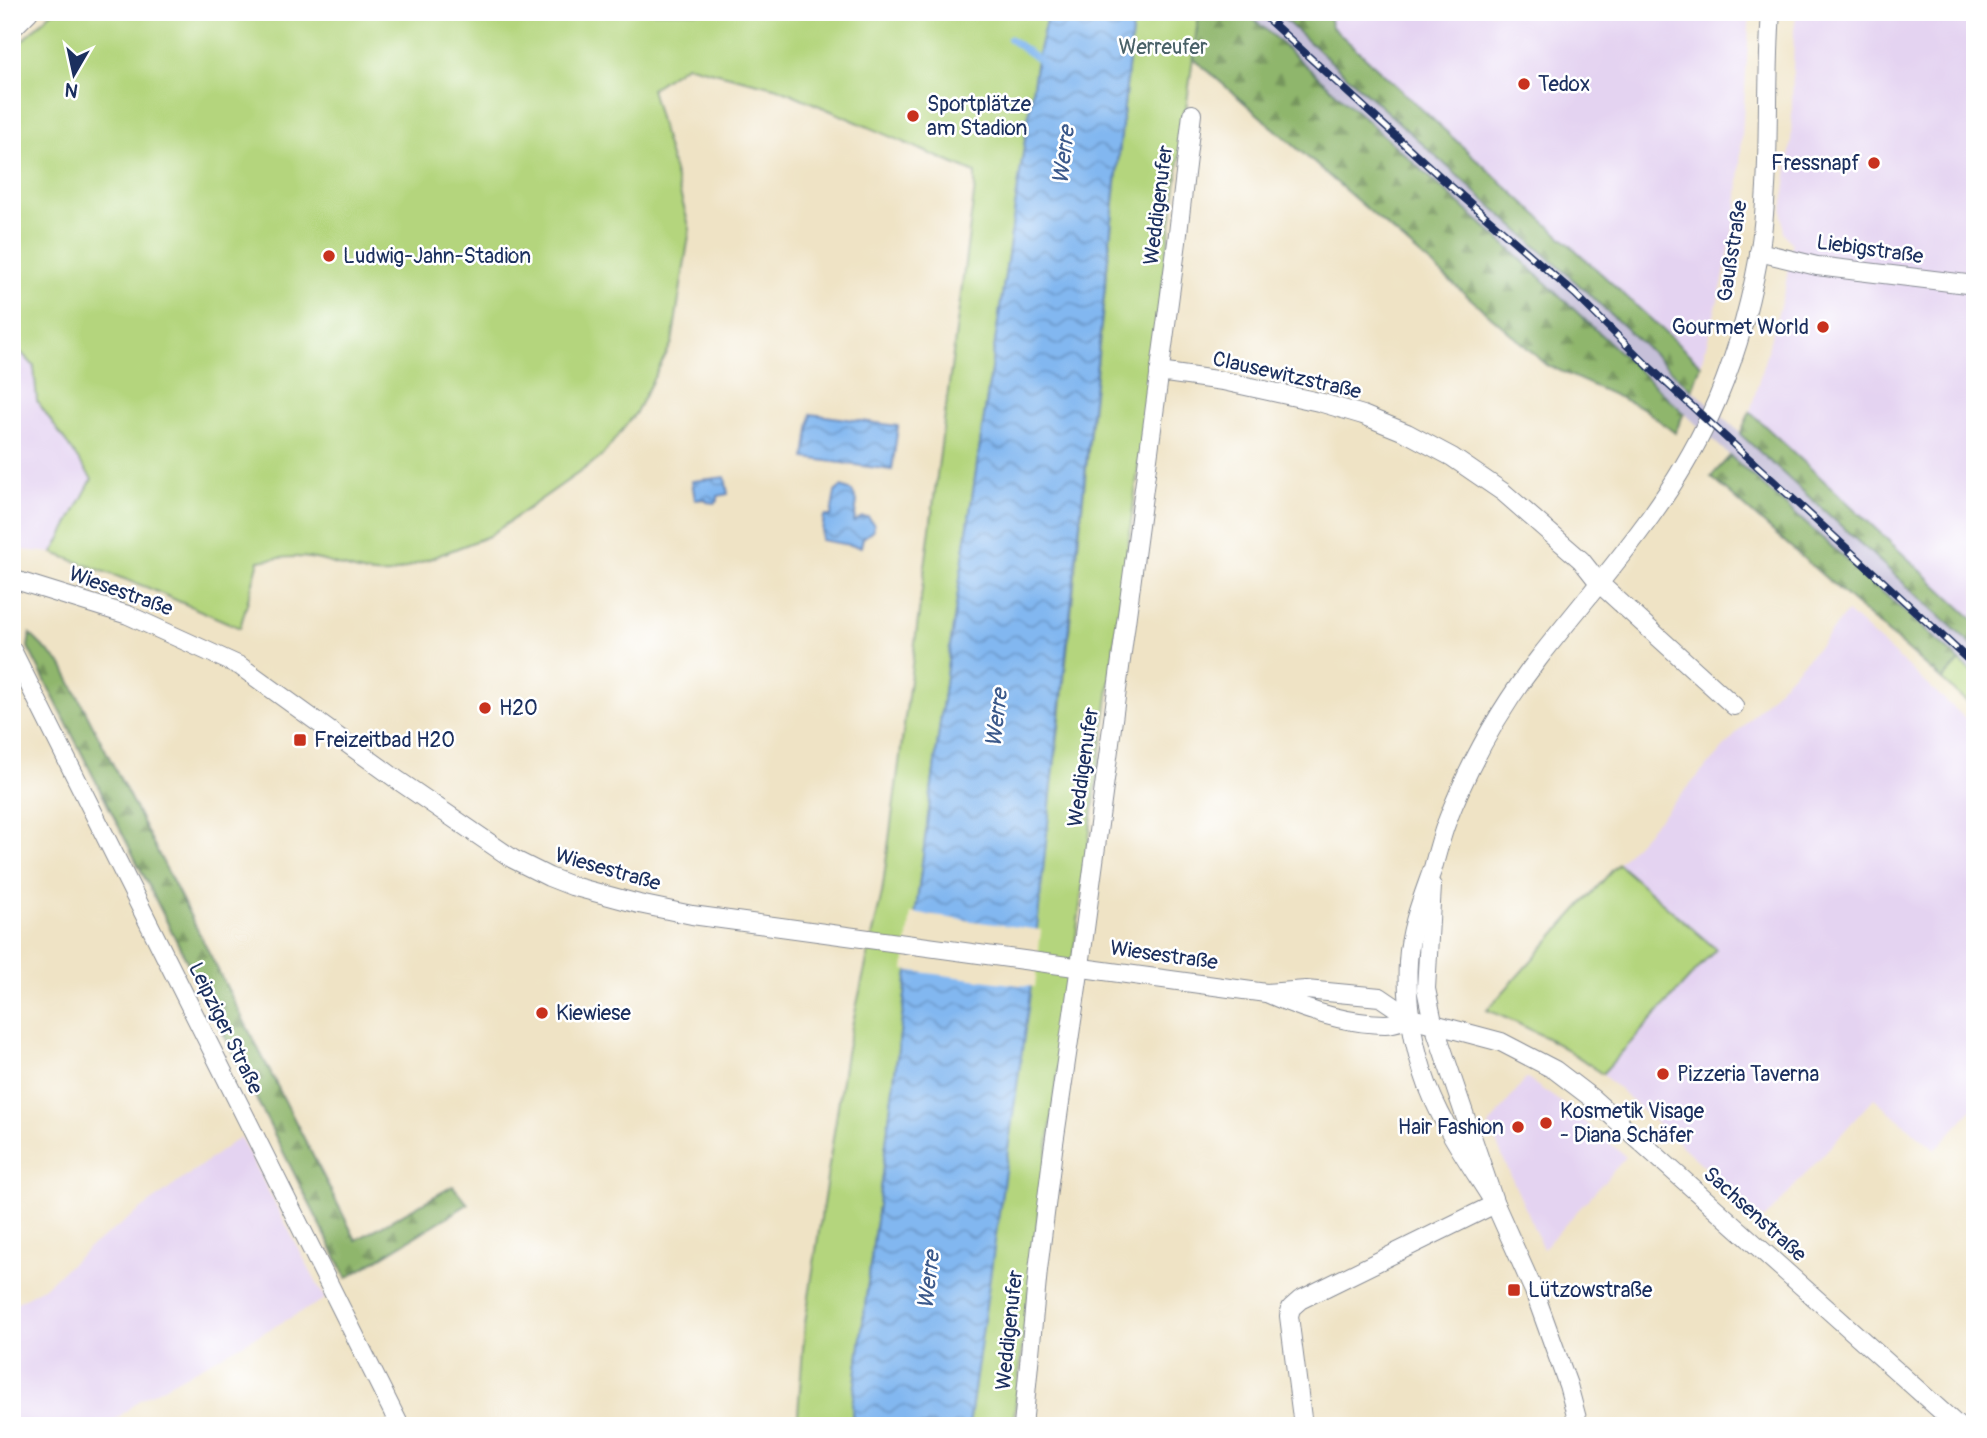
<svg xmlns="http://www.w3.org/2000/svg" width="1987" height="1438" viewBox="0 0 1987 1438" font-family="Pangolin,sans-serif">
<defs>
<pattern id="forest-firs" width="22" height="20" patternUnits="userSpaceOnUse" patternTransform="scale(1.75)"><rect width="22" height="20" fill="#8fb66c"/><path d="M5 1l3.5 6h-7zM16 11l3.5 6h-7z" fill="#74945c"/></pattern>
<pattern id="water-waves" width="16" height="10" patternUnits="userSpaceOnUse" patternTransform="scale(1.75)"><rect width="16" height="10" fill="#82b7f0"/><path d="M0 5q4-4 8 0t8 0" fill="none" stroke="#6a95c6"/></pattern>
</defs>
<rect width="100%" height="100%" fill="#fff"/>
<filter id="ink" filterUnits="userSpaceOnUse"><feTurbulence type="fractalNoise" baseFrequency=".0143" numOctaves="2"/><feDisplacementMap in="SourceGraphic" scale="14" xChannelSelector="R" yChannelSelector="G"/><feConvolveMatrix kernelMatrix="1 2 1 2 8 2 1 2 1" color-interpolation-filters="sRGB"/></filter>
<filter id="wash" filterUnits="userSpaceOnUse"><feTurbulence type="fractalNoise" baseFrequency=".00686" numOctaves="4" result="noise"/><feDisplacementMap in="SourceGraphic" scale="28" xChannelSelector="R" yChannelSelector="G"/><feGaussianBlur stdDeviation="1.57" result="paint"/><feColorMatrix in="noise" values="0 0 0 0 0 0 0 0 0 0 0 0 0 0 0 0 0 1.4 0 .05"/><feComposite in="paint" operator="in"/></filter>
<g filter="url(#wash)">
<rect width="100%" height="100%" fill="#efe3c5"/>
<!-- built -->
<g fill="#e4d3f1">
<path d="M 1329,12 L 1750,12 L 1737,211 L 1722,285 L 1701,365 L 1331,26 Z"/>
<path d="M 1797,12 L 1975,12 L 1975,621 L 1750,412 L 1785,288 L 1792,244 L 1784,233 L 1782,215 L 1791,143 L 1794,28 Z"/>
<path d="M 12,343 L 34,366 L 37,401 L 93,479 L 53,553 L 12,549 Z"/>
<path d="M 1847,612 L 1975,727 L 1975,1106 L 1935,1150 L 1874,1098 L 1764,1220 L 1602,1074 L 1715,949 L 1618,864 L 1756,712 L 1821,644 Z"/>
<path d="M 1526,1078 L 1565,1105 L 1626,1157 L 1543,1249 L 1489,1126 Z"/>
<path d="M 240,1137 L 325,1299 L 138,1401 L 108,1426 L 12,1426 L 12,1305 L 43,1288 L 90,1247 Z"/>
</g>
<!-- industrial -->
<path fill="#c6c0d9" d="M 1246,12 L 1276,12 L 1579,285 L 1975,648 L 1975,675 L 1730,456 L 1512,251 Z"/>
<!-- green -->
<g fill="#b4d57d" stroke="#68826e" stroke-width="2">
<path d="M 52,12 L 1048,12 L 1037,59 L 949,653 L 852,1407 L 853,1426 L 797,1426 L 805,1323 L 846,1053 L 882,893 L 975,187 L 975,173 L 778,88 L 686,65 L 651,89 L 690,229 L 672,343 L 635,414 L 601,457 L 489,536 L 390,574 C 365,577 340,564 315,559 C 296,555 277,558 259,561 L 240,628 L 146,587 L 53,553 L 92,479 L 37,401 L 34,366 L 12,343 L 12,51 Z"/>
<path d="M 1134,12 L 1199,12 L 1031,1275 L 1013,1426 L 969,1426 L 1059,729 Z"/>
<path d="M 1960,661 L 1975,675 L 1975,709 L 1942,680 Z"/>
<path d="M 1618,864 L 1716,949 L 1602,1074 C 1566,1046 1529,1027 1487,1010 Z"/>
</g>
<!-- forest -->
<g fill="url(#forest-firs)" stroke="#557265" stroke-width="2">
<path d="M 1199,12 L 1246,12 L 1512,251 L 1684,413 L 1675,433 L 1643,408 L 1547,365 L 1194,59 Z"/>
<path d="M 1276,12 L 1329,12 L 1331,26 L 1701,365 L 1692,390 L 1579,285 Z"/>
<path d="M 1750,412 L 1975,621 L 1975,648 L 1740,434 Z"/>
<path d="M 1730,456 L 1960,661 L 1942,680 L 1711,477 Z"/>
<path d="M 30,634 L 62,665 L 356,1240 L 453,1186 L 468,1204 L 347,1278 L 28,647 Z"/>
</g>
<!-- water -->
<g fill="url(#water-waves)" stroke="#4e73a7" stroke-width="2">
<path d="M 1048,12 L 1134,12 L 1030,994 L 969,1426 L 853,1426 L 852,1407 L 949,653 L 1037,59 Z"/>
<path d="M 811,414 L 898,426 L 892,470 L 805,458 Z"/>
<path d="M 725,477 L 728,494 L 718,496 L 718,501 L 715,503 L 707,502 L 705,499 L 695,500 L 692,481 Z"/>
<path d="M 841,487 L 852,491 L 857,501 L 854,522 L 862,517 L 868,517 L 874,525 L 873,531 L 863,538 L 861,547 L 821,540 L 824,516 L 831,516 L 835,492 Z"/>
</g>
<!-- pier -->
<path fill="#efe3c5" d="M 911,913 L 1041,930 L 1035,987 L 904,970 Z"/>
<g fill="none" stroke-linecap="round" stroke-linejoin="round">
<!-- stream -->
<path stroke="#82b7f0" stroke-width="7" d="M 1010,39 L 1044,63"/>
</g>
</g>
<g filter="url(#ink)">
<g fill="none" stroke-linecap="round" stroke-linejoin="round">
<!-- minor casing -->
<g stroke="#858992" stroke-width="20">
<g id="minor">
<path d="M 12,29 L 29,12"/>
<path d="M 1759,252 L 1817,266 L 1975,285"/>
<path d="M 1159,372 L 1223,381 L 1319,402 L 1363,415 L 1407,433 L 1452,457 L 1503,492 L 1581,560 L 1600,584 L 1734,706"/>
<path d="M 12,579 L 128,615 L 240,666 L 399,781 L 513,859 L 549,877 L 572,886 L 639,904 L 692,915 L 1266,993 L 1306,990 L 1380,997 L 1411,1018 L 1501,1042 L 1555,1070 L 1593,1099 L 1958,1426"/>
<path d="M 12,650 L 400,1426"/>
<path d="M 1432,886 L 1426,989 L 1433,1022 L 1495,1204 L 1534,1291 L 1568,1385 L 1579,1426"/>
<path d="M 1269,994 C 1305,1010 1345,1024 1385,1024 C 1393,1024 1403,1020 1411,1018"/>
<path d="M 1495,1204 C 1469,1162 1438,1120 1423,1072 C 1412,1038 1406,998 1408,962 C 1410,928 1422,899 1433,868 C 1437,853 1441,838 1446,824 C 1468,766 1501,707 1539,658 C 1599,581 1668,508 1709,418 C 1733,367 1749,310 1759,255 C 1772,178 1765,91 1771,12"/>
<path d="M 1023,1426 L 1038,1270 L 1053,1150 L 1080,966 L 1177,242 L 1192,114"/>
<path d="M 1303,1426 L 1289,1316 L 1291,1308 L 1300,1300 L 1495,1204"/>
</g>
</g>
<!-- minor -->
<use href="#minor" stroke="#fff" stroke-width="18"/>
<!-- rail casing -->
<g stroke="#1b2f5e" stroke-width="8">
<path id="rail" d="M 1260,12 L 1447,183 L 1575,294 L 1648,366 L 1975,666"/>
</g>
<!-- rail -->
<use href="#rail" stroke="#fff" stroke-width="5" stroke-dasharray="16" stroke-linecap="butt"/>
</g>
</g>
<!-- markers -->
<g fill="#c8321e" stroke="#fff" stroke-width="2.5">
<circle cx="1524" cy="84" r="7"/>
<circle cx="913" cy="116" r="7"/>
<circle cx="1874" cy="163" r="7"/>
<circle cx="329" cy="256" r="7"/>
<circle cx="1823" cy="327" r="7"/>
<circle cx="485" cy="708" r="7"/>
<rect x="293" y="733" width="14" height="14" rx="3.5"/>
<circle cx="542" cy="1013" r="7"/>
<circle cx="1663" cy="1074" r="7"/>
<circle cx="1546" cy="1123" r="7"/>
<circle cx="1518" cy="1127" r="7"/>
<rect x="1507" y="1283" width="14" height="14" rx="3.5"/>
</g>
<g text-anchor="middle" stroke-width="5" stroke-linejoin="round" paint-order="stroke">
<!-- park labels -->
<g font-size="21" fill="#496167" stroke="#fff">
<text x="1163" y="54">Werreufer</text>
</g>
<!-- poi labels -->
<g font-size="21" fill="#1b2f5e" stroke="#fff" text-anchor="start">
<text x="1538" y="91">Tedox</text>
<text x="927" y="111">Sportplätze<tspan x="927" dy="24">am Stadion</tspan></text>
<text x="1860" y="170" text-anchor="end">Fressnapf</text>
<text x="343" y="263">Ludwig-Jahn-Stadion</text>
<text x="1809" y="334" text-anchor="end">Gourmet World</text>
<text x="499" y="715">H2O</text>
<text x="314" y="747">Freizeitbad H2O</text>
<text x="556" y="1020">Kiewiese</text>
<text x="1677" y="1081">Pizzeria Taverna</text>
<text x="1560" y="1118">Kosmetik Visage<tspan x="1560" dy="24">- Diana Schäfer</tspan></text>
<text x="1504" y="1134" text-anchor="end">Hair Fashion</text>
<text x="1528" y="1297">Lützowstraße</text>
</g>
<!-- street labels -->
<g font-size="21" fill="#1b2f5e" stroke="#fff">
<text transform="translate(1158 205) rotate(-83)" y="7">Weddigenufer</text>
<text transform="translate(1870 249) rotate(8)" y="7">Liebigstraße</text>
<text transform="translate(1732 251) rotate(-81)" y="7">Gaußstraße</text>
<text transform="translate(1287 375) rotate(13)" y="7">Clausewitzstraße</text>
<text transform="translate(121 591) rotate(20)" y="7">Wiesestraße</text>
<text transform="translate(1083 767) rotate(-82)" y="7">Weddigenufer</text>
<text transform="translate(608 869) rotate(16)" y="7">Wiesestraße</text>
<text transform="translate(1164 955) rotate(8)" y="7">Wiesestraße</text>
<text transform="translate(226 1028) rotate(64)" y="7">Leipziger Straße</text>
<text transform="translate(1755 1214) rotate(42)" y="7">Sachsenstraße</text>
<text transform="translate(1009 1330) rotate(-84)" y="7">Weddigenufer</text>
</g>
<!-- water labels -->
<g font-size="23" font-style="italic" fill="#3a588a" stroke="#fff">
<text transform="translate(1063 155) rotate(-83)" y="8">Werre</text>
<text transform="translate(996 718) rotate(-83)" y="8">Werre</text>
<text transform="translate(928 1280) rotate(-83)" y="8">Werre</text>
</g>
</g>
<!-- margin -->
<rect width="1987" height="1438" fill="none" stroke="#fff" stroke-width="42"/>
<!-- north arrow -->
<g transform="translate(74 74) rotate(189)" stroke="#ffffff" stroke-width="5" paint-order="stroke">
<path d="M0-5L12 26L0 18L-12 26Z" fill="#1b2f5e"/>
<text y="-10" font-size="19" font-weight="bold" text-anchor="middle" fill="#1b2f5e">N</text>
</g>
</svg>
